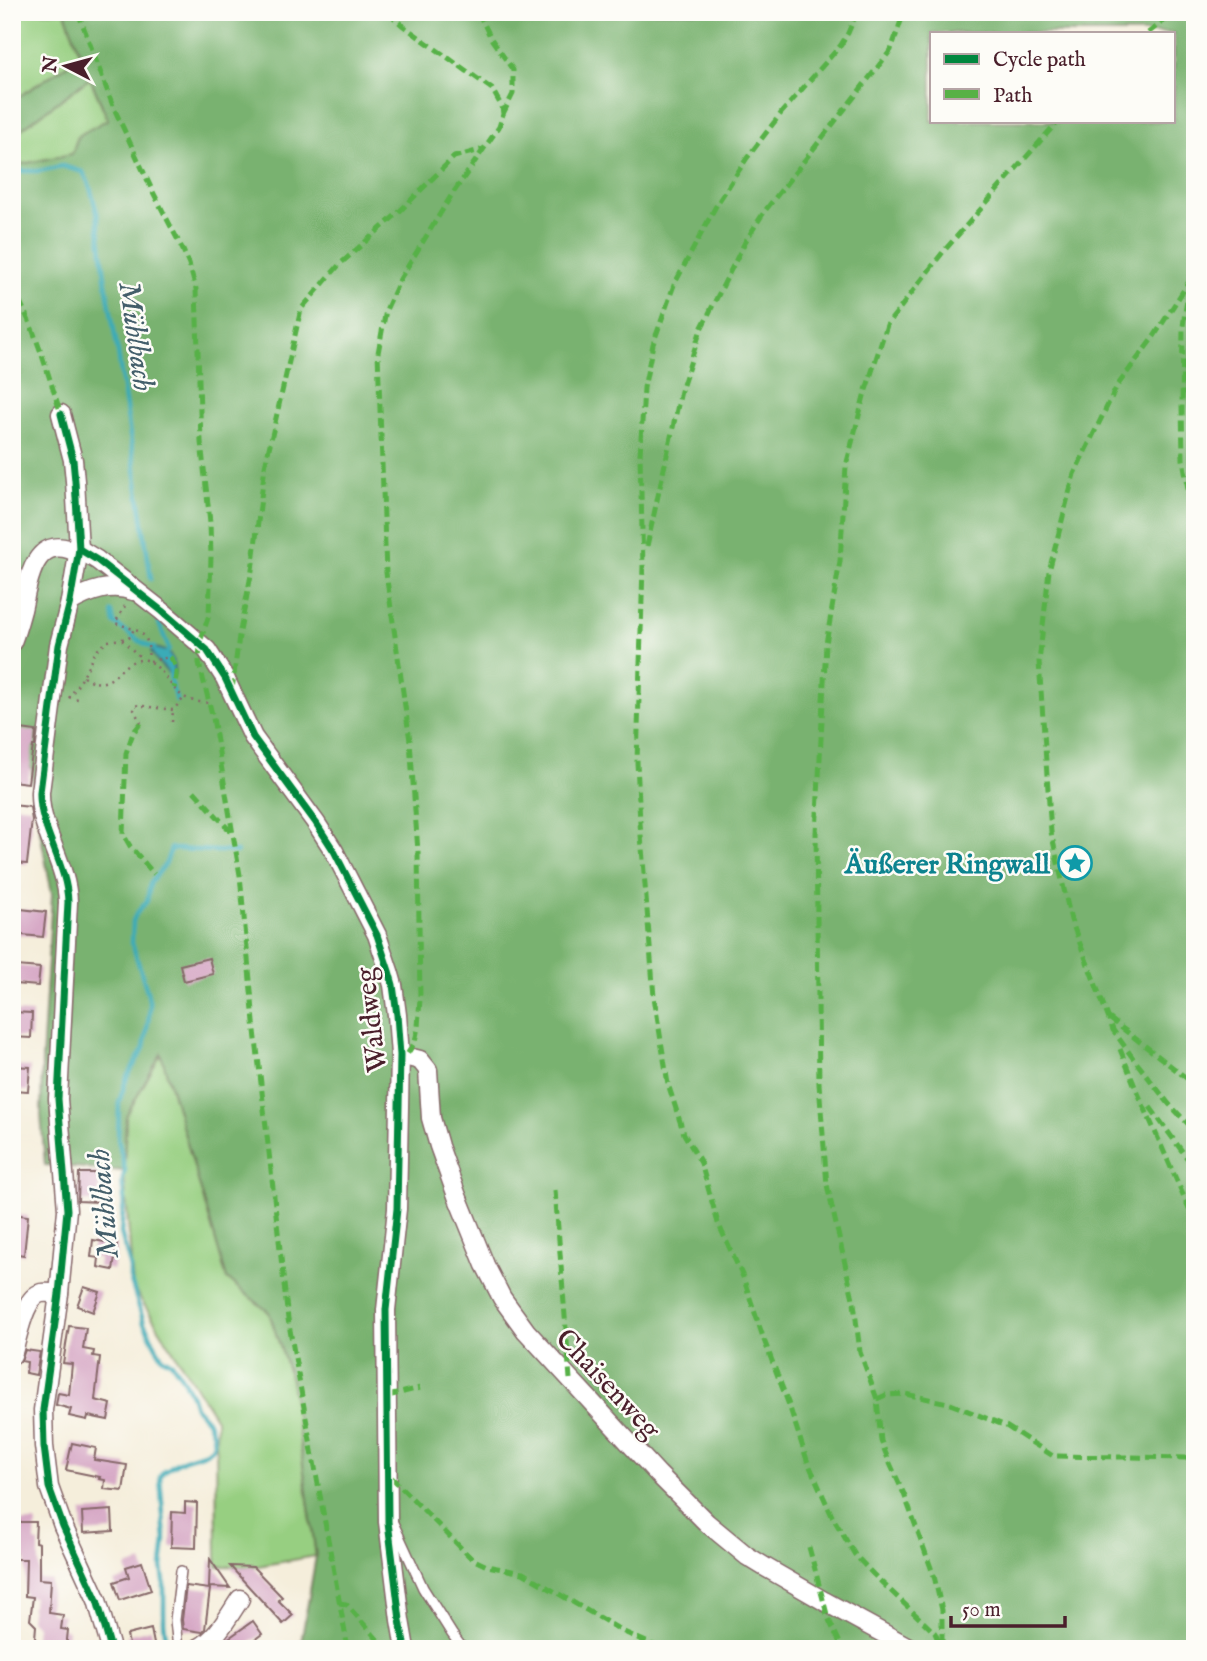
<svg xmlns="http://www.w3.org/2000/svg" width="1207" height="1661" viewBox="0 0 1207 1661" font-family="'IM FELL English',serif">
<rect width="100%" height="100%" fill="#fdfcf7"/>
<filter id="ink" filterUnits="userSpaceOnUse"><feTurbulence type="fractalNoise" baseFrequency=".0143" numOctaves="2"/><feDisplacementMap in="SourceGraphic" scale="14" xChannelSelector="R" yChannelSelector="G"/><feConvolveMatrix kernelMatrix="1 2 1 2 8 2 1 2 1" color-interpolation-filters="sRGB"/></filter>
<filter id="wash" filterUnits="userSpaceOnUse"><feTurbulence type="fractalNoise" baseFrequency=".00686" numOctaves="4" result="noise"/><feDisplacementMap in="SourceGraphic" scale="28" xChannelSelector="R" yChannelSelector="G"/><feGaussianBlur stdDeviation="1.57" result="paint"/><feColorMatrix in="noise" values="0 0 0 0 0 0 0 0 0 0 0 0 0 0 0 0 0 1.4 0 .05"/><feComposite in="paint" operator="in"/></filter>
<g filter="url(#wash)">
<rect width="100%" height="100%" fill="#f5eedb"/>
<!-- green -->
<g fill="#97cf81" stroke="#707756" stroke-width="2">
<path d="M 12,12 L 65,12 L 81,56 L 12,101 Z"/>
<path d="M 90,78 L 108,120 L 78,136 L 72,154 L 17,165 L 12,156 L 12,136 Z"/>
<path d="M 161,1053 L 227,1279 L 269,1312 L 291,1380 L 316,1556 L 253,1567 L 217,1566 L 216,1419 L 133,1287 L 124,1171 L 126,1116 Z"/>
</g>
<!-- forest -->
<path fill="#79b26f" stroke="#62684d" stroke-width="2" fill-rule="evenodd" d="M 65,12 L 1195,12 L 1195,1649 L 300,1649 L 316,1556 L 291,1380 L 269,1312 L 227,1279 L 161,1054 L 126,1116 L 124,1171 L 45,1165 L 41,1115 L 42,1061 L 52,894 L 34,800 L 32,769 L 12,757 L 12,156 L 18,165 L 72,154 L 78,136 L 108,119 L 90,78 L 12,136 L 12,101 L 81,56 ZM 932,33 L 1174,33 L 1174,121 L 932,121 Z"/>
<!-- water -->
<path fill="#3babb7" stroke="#426571" stroke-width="2" d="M 154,648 C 170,650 175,657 174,674 L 170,675 L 158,662 L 151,652 Z"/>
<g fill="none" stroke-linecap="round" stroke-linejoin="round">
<!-- stream -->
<g stroke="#3babb7" stroke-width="4.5">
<path d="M 12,169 L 15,171 L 39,171 L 62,166 L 83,172 L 89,184 L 97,212 L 105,277 L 118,353 L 151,579"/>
<path d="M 112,612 L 114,623 C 126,631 141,644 154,648"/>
<path d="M 158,621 L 169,649 L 166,655"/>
<path d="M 170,670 L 171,683 L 176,700"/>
<path d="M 171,851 L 175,849 L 237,852"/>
<path d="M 167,1649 L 164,1622 L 164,1581 L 162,1567 L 165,1540 L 160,1477 L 162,1473 L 175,1464 L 185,1459 L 207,1452 L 212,1448 L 214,1443 L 213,1434 L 207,1420 L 195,1407 L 192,1397 L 183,1379 L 172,1363 L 163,1358 L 156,1347 L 144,1323 L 130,1278 L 130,1265 L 121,1233 L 124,1199 L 122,1182 L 125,1170 L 118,1139 L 119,1102 L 127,1077 L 144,1048 L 149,1016 L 150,1005 L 147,991 L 132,943 L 133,921 L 136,914 L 147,901 L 150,884 L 166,863 L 171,848"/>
</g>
</g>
<g id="blocks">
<!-- building -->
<g fill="#d7a9c6">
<path d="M 21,729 L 36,731 L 35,746 L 33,746 L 28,783 L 12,781 L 12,760 L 16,760 Z"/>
<path d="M 12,805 L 30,807 L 32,820 L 27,864 L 12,863 Z"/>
<path d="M 12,908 L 46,912 L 43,937 L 12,934 Z"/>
<path d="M 209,958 L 213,974 L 184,981 L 180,965 Z"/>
<path d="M 16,966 L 40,968 L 38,986 L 15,984 Z"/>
<path d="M 12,1012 L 32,1013 L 31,1038 L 12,1037 Z"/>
<path d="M 12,1066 L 30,1067 L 28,1091 L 12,1090 Z"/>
<path d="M 79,1173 L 99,1173 L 99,1202 L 78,1201 Z"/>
<path d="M 12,1214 L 28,1216 L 24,1255 L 12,1253 Z"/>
<path d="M 93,1240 L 117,1244 L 113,1270 L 98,1267 L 99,1258 L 91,1257 Z"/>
<path d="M 84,1287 L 100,1292 L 93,1312 L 77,1306 Z"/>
<path d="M 69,1326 L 86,1328 L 83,1349 L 94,1351 L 93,1356 L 100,1357 L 95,1400 L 111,1404 L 108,1420 L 88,1416 L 87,1420 L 69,1416 L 71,1409 L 56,1405 L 58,1393 L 69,1395 L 72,1364 L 63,1363 Z"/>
<path d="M 25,1350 L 40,1352 L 36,1375 L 26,1373 L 27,1362 L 21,1361 Z"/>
<path d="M 72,1443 L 96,1448 L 94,1460 L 127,1465 L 123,1491 L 104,1489 L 105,1480 L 99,1479 L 100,1477 L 66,1470 Z"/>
<path d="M 185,1502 L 197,1503 L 196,1548 L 171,1547 L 172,1512 L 185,1513 Z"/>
<path d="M 112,1510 L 113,1531 L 83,1533 L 82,1512 Z"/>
<path d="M 12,1522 L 36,1522 L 35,1542 L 39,1543 L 39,1579 L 51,1580 L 49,1613 L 63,1615 L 61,1629 L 68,1630 L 66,1649 L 40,1649 L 40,1645 L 35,1638 L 36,1626 L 30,1620 L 33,1597 L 25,1596 L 26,1559 L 15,1559 L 16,1544 L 12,1544 Z"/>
<path d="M 210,1559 L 230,1588 L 209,1587 Z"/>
<path d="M 142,1562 L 151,1590 L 120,1600 L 114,1582 L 129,1577 L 126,1567 Z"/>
<path d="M 230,1566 L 253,1567 L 282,1597 L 278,1600 L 293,1615 L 283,1624 Z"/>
<path d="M 186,1586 L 210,1589 L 205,1629 L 202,1632 L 183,1629 L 182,1620 Z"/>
<path d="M 253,1621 L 262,1634 L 242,1649 L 232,1649 L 226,1640 Z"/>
<path d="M 151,1629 L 155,1649 L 130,1649 L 127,1635 Z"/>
</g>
</g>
</g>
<g filter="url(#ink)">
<use href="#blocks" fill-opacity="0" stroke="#866769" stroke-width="2"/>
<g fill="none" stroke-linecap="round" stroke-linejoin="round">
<!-- lane casing -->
<g stroke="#866769" stroke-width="12">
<g id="lane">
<path d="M 393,1523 L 423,1588 L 452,1634 L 463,1649"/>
<path d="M 178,1649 L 175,1620 L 181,1571"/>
</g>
</g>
<!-- street casing -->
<g stroke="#866769" stroke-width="21">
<g id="street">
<path d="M 61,414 L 73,460 L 75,481 L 79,549 L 70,602 L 59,645 L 40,792 C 39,830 67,863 68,902 L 58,1099 L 67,1210 L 59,1294 L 43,1410 L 44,1446 L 49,1487 L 63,1526 L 97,1600 L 111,1649"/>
<path d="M 79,549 L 97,560 L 162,611 L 207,650 L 225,678 L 253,737 L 316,823 L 334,851 L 377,935 L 389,971 L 393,985 L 397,1015 L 400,1055 L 397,1209 L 386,1310 L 388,1522 L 400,1620 L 405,1649"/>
<path d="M 70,602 C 90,591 111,583 133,591"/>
<path d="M 12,642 C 16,632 19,621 22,610 C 29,579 34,531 79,553"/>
<path d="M 400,1055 L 420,1060 L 428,1070 L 431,1118 L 439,1146 L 457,1196 L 485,1265 L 502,1298 L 526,1331 L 658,1474 L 707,1523 L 747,1556 L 765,1567 L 824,1601 L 912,1649"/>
<path d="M 12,1355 C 18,1339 23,1298 41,1293 C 47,1292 53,1293 59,1294"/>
<path d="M 197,1649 C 217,1639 228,1617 240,1599"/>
</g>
</g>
<!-- path -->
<g stroke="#866769" stroke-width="2.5" stroke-dasharray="2 5" stroke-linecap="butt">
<path d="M 125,606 L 115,623 C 139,631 151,631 148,660"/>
<path d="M 122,640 L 142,659"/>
<path d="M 150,661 L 170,657"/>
<path d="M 83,677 C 118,697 115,656 148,660 C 165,670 171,691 186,698 C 193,702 202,702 209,703"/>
<path d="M 69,697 L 82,700"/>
<path d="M 69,698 L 83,677 L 95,652 L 108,641 L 129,638 L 134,629"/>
<path d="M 172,722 L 173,710"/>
<path d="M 141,723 L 134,710 L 135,705 L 173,710 L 184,698"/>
</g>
<!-- lane -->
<use href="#lane" stroke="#fff" stroke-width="9"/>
<!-- street -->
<use href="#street" stroke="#fff" stroke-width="18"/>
<!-- quiet -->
<g stroke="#57b146" stroke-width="5" stroke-dasharray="10 5" stroke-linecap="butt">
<path d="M 78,12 L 113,106 L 153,192 L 183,250 L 189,264 L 196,289 L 201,442 L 210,522 L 211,557 L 209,615 L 200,642 L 199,663 L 213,718 L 240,875 L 254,1022 L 288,1319 L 348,1649"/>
<path d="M 388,12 L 402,25 L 492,89 L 502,107 L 503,114 L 499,127 L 451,196 L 400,279 L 386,310 L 378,353 L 386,573 L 410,741 L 418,852 L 420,999 L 418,1027 L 415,1042 L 406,1056"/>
<path d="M 478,12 L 492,40 L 513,70 L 513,94 L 503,114"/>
<path d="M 857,12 L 848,33 L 841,45 L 782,112 L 747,158 L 717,204 L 674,285 L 653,344 L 644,388 L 640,456 L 643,566 L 637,762 L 640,823 L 654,997 L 668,1084 L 684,1134 L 701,1163 L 718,1223 L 743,1277 L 764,1340 L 789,1405 L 807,1460 L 832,1516 L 855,1555 L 873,1574 L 935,1633 L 938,1640 L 939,1649"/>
<path d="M 1148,33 L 1175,12"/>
<path d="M 1195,263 L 1190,280 L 1155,335 L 1117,386 L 1074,474 L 1049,571 L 1039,662 L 1051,832 L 1071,920 L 1113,1030 L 1133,1058 L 1169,1104 L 1195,1131"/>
<path d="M 1189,286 L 1183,326 L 1182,406 L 1183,459 L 1195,531"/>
<path d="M 12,287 C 35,327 47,371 61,414"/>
<path d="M 647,546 L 681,391 L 701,329 L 745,242 L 764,212 L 891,50 L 904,12"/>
<path d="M 170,657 C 178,665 177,677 174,688"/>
<path d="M 232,690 L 239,636 L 252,570 L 265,466 L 301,309 L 340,264 L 397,214 L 454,157 L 484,149"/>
<path d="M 141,723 L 133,733 L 126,753 L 123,834 L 130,846 L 154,874"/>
<path d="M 194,791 L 232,833"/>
<path d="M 1109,1018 L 1189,1080 L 1195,1082"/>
<path d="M 1120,1049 L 1134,1084 L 1195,1222"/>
<path d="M 1150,1107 L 1195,1169"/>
<path d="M 555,1190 L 570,1379"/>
<path d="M 12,1326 L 18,1339"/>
<path d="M 388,1396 L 420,1388"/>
<path d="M 877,1399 L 886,1395 L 905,1394 L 948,1403 L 1006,1426 L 1053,1456 L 1195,1458"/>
<path d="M 391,1477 L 472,1559 L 487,1566 L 523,1573 L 624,1632 L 662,1649"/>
<path d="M 809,1547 L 828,1618 L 843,1649"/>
<path d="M 339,1603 L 346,1604 L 386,1649"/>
<path d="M 942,1643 L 942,1610 L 934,1576 L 904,1494 L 888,1459 L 881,1441 L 877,1399 L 860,1352 L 854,1303 L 827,1185 L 819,1084 L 816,833 L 826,644 L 840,561 L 846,466 L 864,396 L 887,325 L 943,252 L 1058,121"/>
</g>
<!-- cycleway casing -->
<g stroke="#fdfcf7" stroke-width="11">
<g id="cycleway">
<path d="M 61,414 L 73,460 L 75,481 L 79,549 L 70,602 L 59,645 L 40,792 C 39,830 67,863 68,902 L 58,1099 L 67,1210 L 59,1294 L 43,1410 L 44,1446 L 49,1487 L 63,1526 L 97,1600 L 111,1649"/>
<path d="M 79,549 L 97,560 L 162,611 L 207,650 L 225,678 L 253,737 L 316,823 L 334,851 L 377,935 L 389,971 L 393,985 L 397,1015 L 400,1055 L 397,1209 L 386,1310 L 388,1522 L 400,1620 L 405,1649"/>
</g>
</g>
<!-- cycleway -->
<use href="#cycleway" stroke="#00873e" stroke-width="7"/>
</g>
</g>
<!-- icons -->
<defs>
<g id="sight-ring" transform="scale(1.75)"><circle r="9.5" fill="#fdfcf7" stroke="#0f9aa8" stroke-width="1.5"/><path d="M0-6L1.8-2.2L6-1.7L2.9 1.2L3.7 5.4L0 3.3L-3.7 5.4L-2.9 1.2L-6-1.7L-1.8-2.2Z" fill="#0f9aa8"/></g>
</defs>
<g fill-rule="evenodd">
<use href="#sight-ring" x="1075" y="863"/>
</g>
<g text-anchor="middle" stroke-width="5" stroke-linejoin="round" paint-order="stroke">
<!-- culture labels -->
<g font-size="28" font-weight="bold" fill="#0d838f" stroke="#fdfcf7" text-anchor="end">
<text x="1050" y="873">Äußerer Ringwall</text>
</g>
<!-- street labels -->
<g font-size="28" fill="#4a1f2b" stroke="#fdfcf7">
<text transform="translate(370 1020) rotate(-97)" y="10">Waldweg</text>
<text transform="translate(609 1383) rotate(47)" y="10">Chaisenweg</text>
</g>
<!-- water labels -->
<g font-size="30" font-style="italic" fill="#435e6a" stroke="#fdfcf7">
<text transform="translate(137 336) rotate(82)" y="10">Mühlbach</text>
<text transform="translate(103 1204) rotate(-95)" y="10">Mühlbach</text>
</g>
</g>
<!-- margin -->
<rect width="1207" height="1661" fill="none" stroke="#fdfcf7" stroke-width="42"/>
<!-- legend -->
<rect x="930" y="32" width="245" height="91" fill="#fdfcf7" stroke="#b5a4a5" stroke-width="2"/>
<rect x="944" y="54" width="35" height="10" fill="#00873e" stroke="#b5a4a5" stroke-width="2"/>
<text x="993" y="66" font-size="21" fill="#4a1f2b">Cycle path</text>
<rect x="944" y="89" width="35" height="10" fill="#57b146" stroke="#b5a4a5" stroke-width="2"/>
<text x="993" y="102" font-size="21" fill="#4a1f2b">Path</text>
<!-- north arrow -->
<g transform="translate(66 66) rotate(276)" stroke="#fdfcf7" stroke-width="5" paint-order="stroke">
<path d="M0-5L12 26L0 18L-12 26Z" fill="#4a1f2b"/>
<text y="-10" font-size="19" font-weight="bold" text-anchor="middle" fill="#4a1f2b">N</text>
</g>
<!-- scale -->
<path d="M951 1616v10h114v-10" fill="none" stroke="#4a1f2b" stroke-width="3.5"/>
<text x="962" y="1616" font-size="21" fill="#4a1f2b" stroke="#fdfcf7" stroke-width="5" paint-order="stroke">50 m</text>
</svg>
